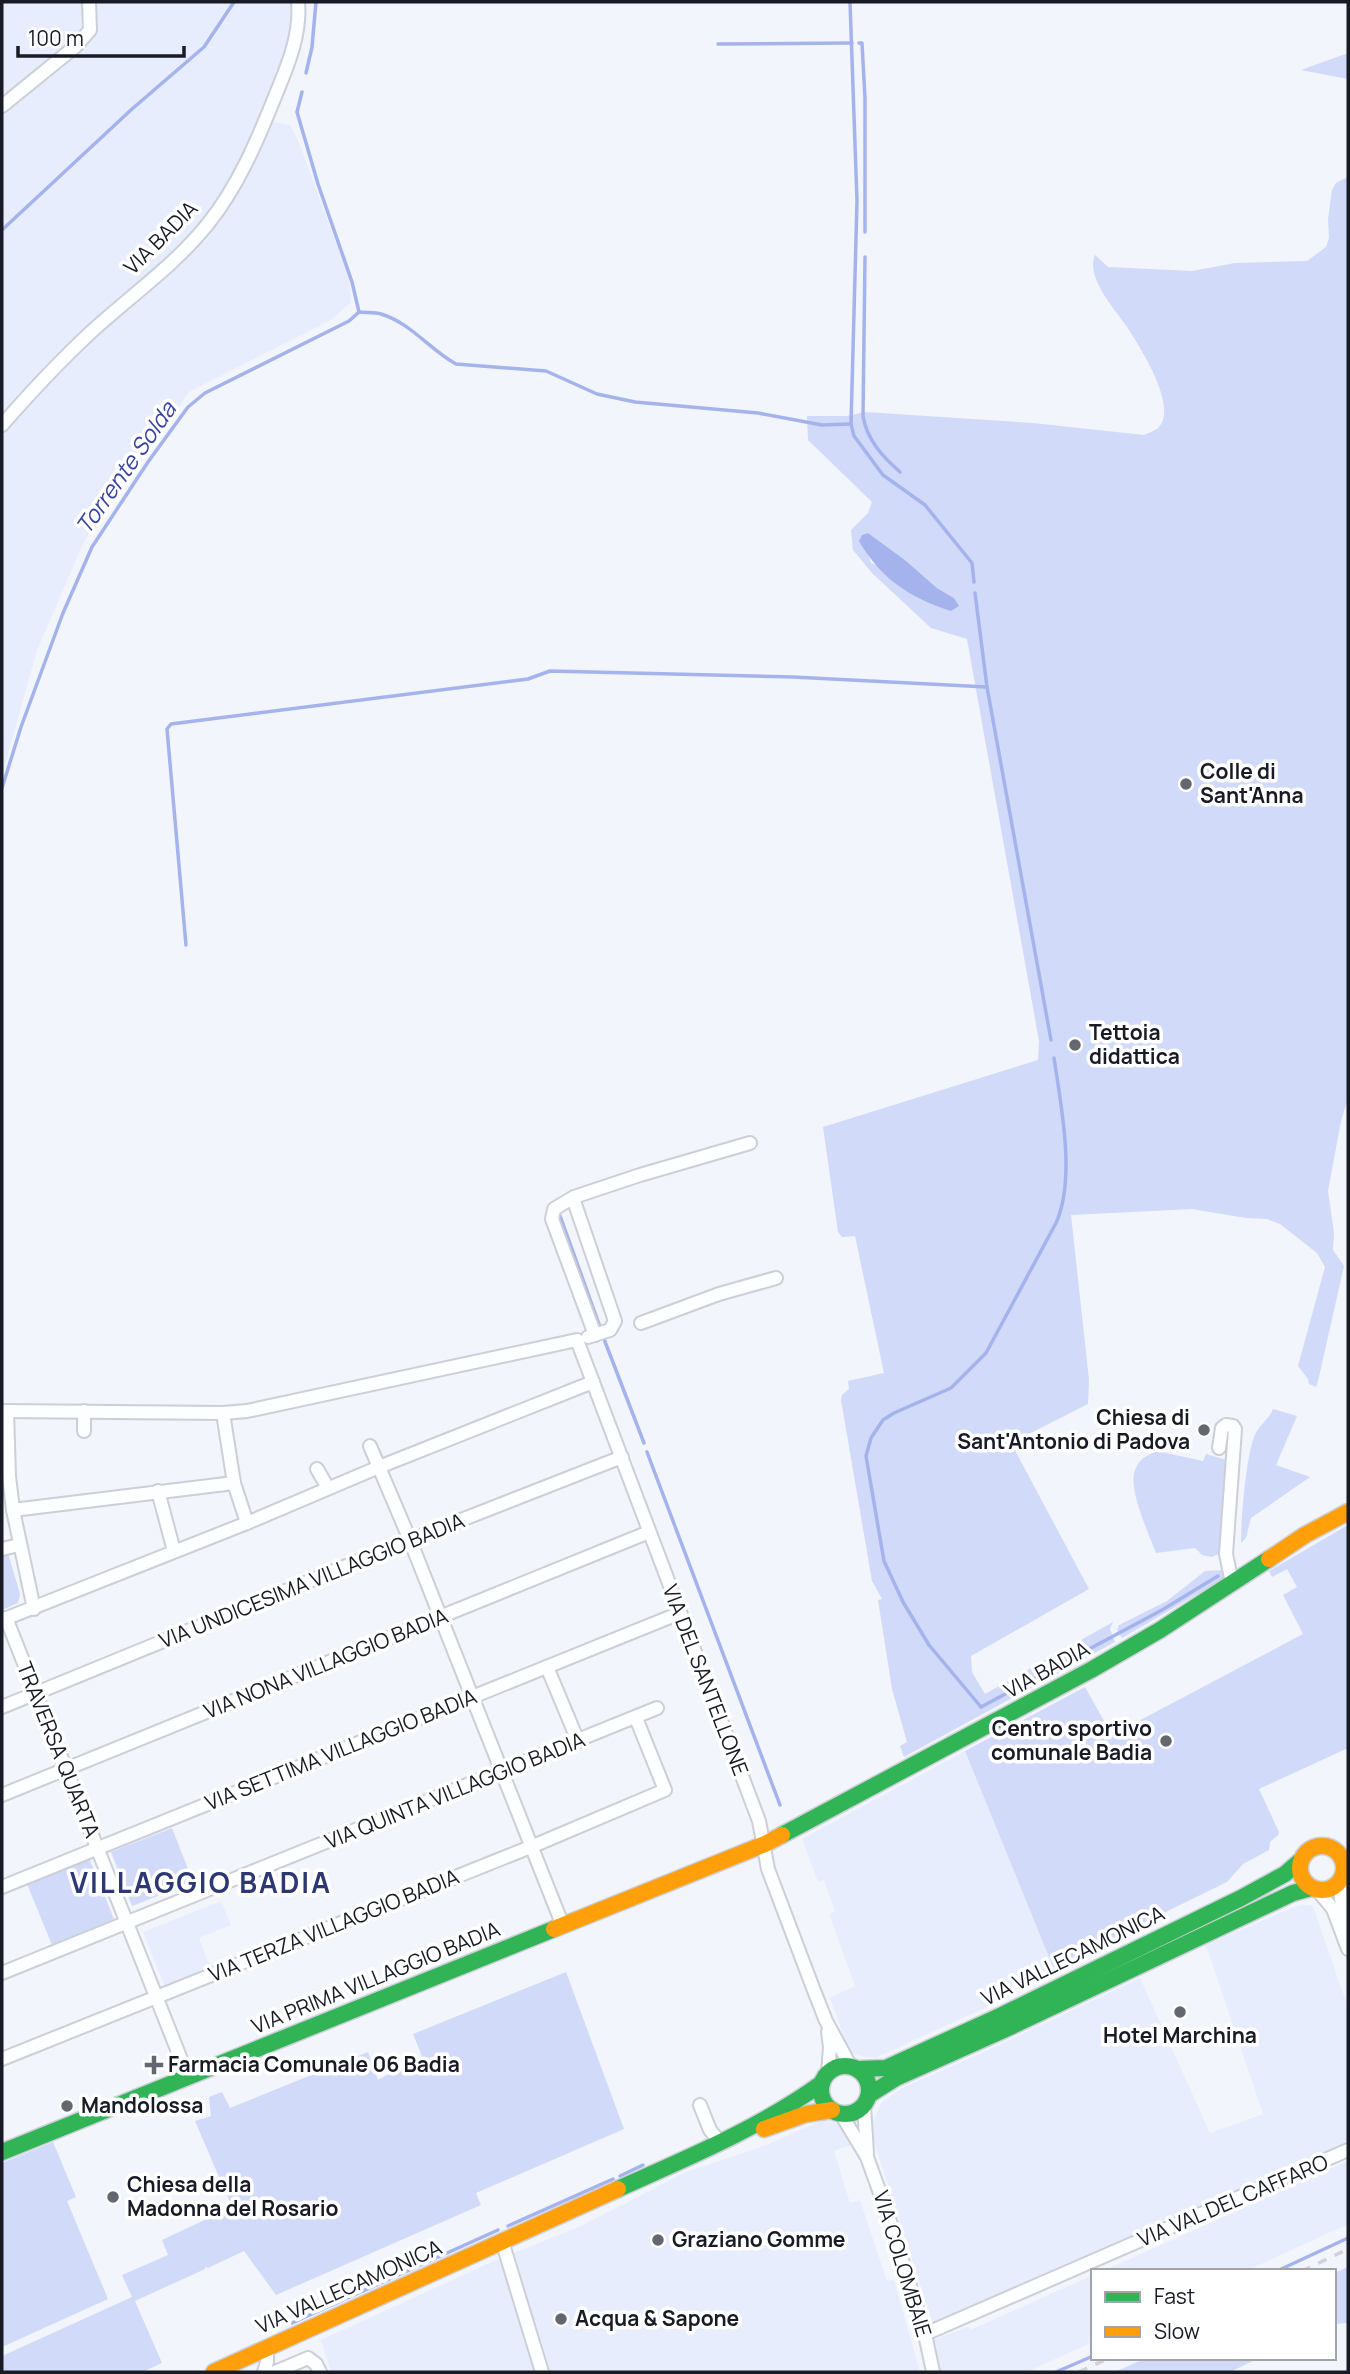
<svg xmlns="http://www.w3.org/2000/svg" width="1350" height="2374" viewBox="0 0 1350 2374" font-family="Manrope,sans-serif">
<rect width="100%" height="100%" fill="#f2f5fc"/>
<!-- built -->
<g fill="#e8edfd">
<path d="M 2,2 L 303,2 L 285,87 L 273,122 L 290,125 L 298,140 L 349,278 L 351,302 L 331,320 L 189,392 L 84,542 L 37,650 L 2,776 Z"/>
<path d="M 965,1751 L 1053,1967 L 1010,1986 L 1013,1995 L 875,2058 L 860,2056 L 852,2052 L 846,2043 L 830,1998 L 855,1986 L 829,1914 L 835,1911 L 824,1880 L 818,1882 L 802,1839 Z"/>
<path d="M 221,1901 L 231,1925 L 199,1938 L 211,1969 L 165,1987 L 143,1932 Z"/>
<path d="M 1304,1905 L 1313,1906 L 1348,2008 L 1348,2144 L 934,2328 L 874,2142 L 873,2121 L 882,2102 L 902,2088 L 986,2051 L 1140,1978 L 1210,2133 L 1263,2114 L 1206,1945 L 1294,1907 Z"/>
<path d="M 828,2120 L 839,2125 L 846,2132 L 850,2145 L 834,2151 L 850,2203 L 860,2200 L 887,2281 L 894,2280 L 920,2372 L 331,2372 L 321,2340 L 496,2260 L 581,2226 L 686,2172 L 764,2146 L 821,2121 Z"/>
<path d="M 1348,2161 L 1348,2224 L 1246,2271 L 1103,2271 Z"/>
<path d="M 1093,2275 L 1093,2342 L 1026,2372 L 940,2372 L 929,2341 L 968,2327 L 970,2330 Z"/>
</g>
<!-- green -->
<g fill="#d1daf8" fill-rule="evenodd">
<path d="M 1348,53 L 1348,79 L 1301,70 Z"/>
<path d="M 1348,177 L 1348,1098 L 1341,1121 L 1328,1191 L 1334,1233 L 1333,1250 L 1344,1266 L 1318,1381 L 1316,1387 L 1309,1384 L 1308,1379 L 1298,1366 L 1325,1267 L 1317,1253 L 1280,1224 L 1267,1219 L 1246,1218 L 1192,1209 L 1071,1215 L 1089,1380 L 1088,1404 L 1011,1443 L 1089,1589 L 971,1656 L 972,1672 L 985,1694 L 1113,1622 L 1110,1629 L 1115,1642 L 904,1757 L 900,1746 L 907,1742 L 892,1689 L 878,1600 L 882,1599 L 872,1581 L 841,1400 L 842,1395 L 849,1389 L 848,1381 L 884,1373 L 855,1236 L 842,1237 L 838,1232 L 823,1127 L 1038,1060 L 1039,1041 L 967,639 L 931,628 L 872,573 L 853,550 L 851,530 L 868,513 L 872,502 L 808,440 L 807,416 L 846,416 L 865,412 L 1033,423 L 1144,435 C 1148,433 1155,431 1158,428 C 1179,408 1141,349 1129,330 C 1117,311 1085,279 1095,255 L 1108,267 L 1192,271 L 1235,263 L 1307,261 L 1326,247 L 1329,238 L 1328,219 L 1332,190 L 1336,183 ZM 868,533 L 905,560 L 937,588 L 954,598 L 871,563 L 862,535 Z"/>
<path d="M 1273,1409 L 1297,1416 L 1276,1465 L 1310,1477 L 1251,1518 L 1246,1538 L 1241,1543 C 1241,1518 1246,1459 1254,1437 C 1258,1426 1269,1420 1273,1409 Z"/>
<path d="M 1157,1451 L 1203,1461 L 1206,1454 L 1230,1461 L 1225,1551 L 1212,1557 L 1202,1555 L 1195,1548 L 1156,1553 C 1149,1534 1126,1486 1136,1468 C 1140,1458 1148,1455 1157,1451 Z"/>
<path d="M 1348,1525 L 1348,1748 L 1259,1789 L 1279,1832 L 1278,1835 L 1270,1842 L 1269,1850 L 1243,1864 L 1227,1882 L 1053,1967 L 965,1751 L 1085,1687 L 1112,1735 L 1303,1634 L 1283,1595 L 1297,1587 L 1287,1569 L 1272,1577 L 1269,1571 Z"/>
<path d="M 7,1550 L 20,1594 L 18,1603 L 2,1610 L 2,1551 Z"/>
<path d="M 1223,1570 L 1223,1579 L 1122,1638 L 1117,1630 L 1119,1625 L 1167,1601 L 1205,1571 Z"/>
<path d="M 172,1828 L 193,1882 L 132,1906 L 111,1852 Z"/>
<path d="M 89,1858 L 114,1919 L 52,1945 L 27,1884 Z"/>
<path d="M 566,1972 L 624,2129 L 476,2193 L 481,2205 L 276,2295 L 244,2251 L 208,2268 L 205,2267 L 205,2269 L 135,2301 L 162,2363 L 142,2372 L 2,2372 L 2,2356 L 132,2297 L 122,2275 L 168,2255 L 162,2240 L 232,2207 L 195,2121 L 211,2116 L 209,2097 L 222,2092 L 230,2108 L 368,2052 L 378,2080 L 422,2056 L 413,2034 Z"/>
<path d="M 53,2142 L 76,2197 L 67,2201 L 108,2299 L 2,2347 L 2,2163 Z"/>
<path d="M 1348,2267 L 1348,2323 L 1334,2324 L 1334,2273 Z"/>
<path d="M 1146,2358 L 1259,2358 L 1230,2372 L 1115,2372 Z"/>
</g>
<!-- water -->
<path fill="#a5b3ed" d="M 868,533 L 905,560 L 937,588 L 954,598 L 959,606 L 951,611 C 910,598 880,578 859,541 L 862,535 Z"/>
<g fill="none" stroke-linecap="round" stroke-linejoin="round">
<!-- stream -->
<g stroke="#a5b3ed" stroke-width="3.5">
<path d="M 850,2 L 857,201 L 851,424 L 854,436 L 883,475 L 925,505 L 972,563 L 974,582"/>
<path d="M 859,43 L 862,43 L 865,98 L 865,232"/>
<path d="M 718,44 L 852,43"/>
<path d="M 306,73 L 312,47 L 316,2"/>
<path d="M 2,230 L 132,109 L 204,47 L 234,2"/>
<path d="M 865,257 L 863,416 C 867,440 882,456 900,472"/>
<path d="M 359,312 C 366,313 375,312 381,314 C 411,323 430,350 456,364 L 546,371 L 597,394 L 635,402 L 758,413 L 822,425 L 851,424"/>
<path d="M 975,593 L 987,687 L 1051,1040"/>
<path d="M 2,788 L 21,727 L 63,613 L 92,547 L 148,462 L 188,407 L 205,393 L 349,321 L 359,312 L 352,282 L 318,184 L 297,112 L 302,92"/>
<path d="M 186,945 L 167,729 L 171,724 L 528,679 L 550,671 L 793,677 L 987,687"/>
<path d="M 559,1213 L 600,1327"/>
<path d="M 604,1339 L 644,1443"/>
<path d="M 647,1452 L 780,1805"/>
<path d="M 981,1707 L 929,1645 L 903,1602 L 884,1561 L 866,1456 L 871,1438 L 883,1420 L 894,1413 L 951,1388 L 986,1353 L 1056,1223 C 1076,1179 1061,1105 1054,1058"/>
<path d="M 981,1707 L 1162,1610 L 1218,1576"/>
<path d="M 620,2176 L 643,2165"/>
<path d="M 508,2226 L 613,2179"/>
<path d="M 1277,2271 L 1348,2238"/>
<path d="M 292,2323 L 498,2230"/>
<path d="M 1056,2372 L 1093,2356"/>
</g>
<!-- street casing -->
<g stroke="#cccfd7" stroke-width="16">
<g id="street">
<path d="M 2,106 L 76,46 L 90,30 L 89,2"/>
<path d="M 2,425 C 30,393 59,362 90,333 C 129,297 174,266 207,225 C 238,187 258,139 276,94 C 288,65 301,34 298,2"/>
<path d="M 573,1198 L 615,1321 L 610,1330 L 588,1337"/>
<path d="M 641,1323 L 719,1294 L 776,1278"/>
<path d="M 595,1335 L 552,1219 L 554,1209 L 574,1197 L 640,1175 L 750,1143"/>
<path d="M 2,1411 L 223,1413 L 247,1411 L 577,1340 L 759,1821 L 768,1869 L 813,1988 L 826,2021 L 851,2067"/>
<path d="M 7,1411 L 9,1476 L 13,1510 L 34,1609"/>
<path d="M 223,1413 L 234,1483 L 247,1523"/>
<path d="M 84,1431 L 84,1411"/>
<path d="M 370,1446 L 410,1540 L 563,1926"/>
<path d="M 1219,1448 L 1222,1428 L 1226,1425 L 1233,1426 L 1235,1429 L 1226,1554 L 1232,1583"/>
<path d="M 317,1469 L 328,1488"/>
<path d="M 158,1491 L 174,1551"/>
<path d="M 13,1510 L 234,1483"/>
<path d="M 2,1549 L 19,1545"/>
<path d="M 6,1618 L 188,2077"/>
<path d="M 2,1620 L 247,1523 L 379,1467 L 593,1382"/>
<path d="M 547,1667 L 578,1741"/>
<path d="M 2,1707 L 410,1540 L 622,1457"/>
<path d="M 2,1795 L 649,1532"/>
<path d="M 1340,1882 L 1341,1899 L 1348,1923"/>
<path d="M 2,1887 L 680,1613"/>
<path d="M 1318,1891 L 1333,1909 L 1348,1949"/>
<path d="M 2,1973 L 657,1708"/>
<path d="M 828,2032 L 830,2047 L 828,2073"/>
<path d="M 2,2059 L 533,1846 L 665,1790 L 636,1718"/>
<path d="M 700,2105 L 710,2130 L 720,2142"/>
<path d="M 864,2106 L 867,2153"/>
<path d="M 841,2114 L 867,2157 L 889,2218 L 925,2334 L 933,2372"/>
<path d="M 502,2241 L 542,2372"/>
<path d="M 925,2334 L 1348,2150"/>
<path d="M 264,2372 L 267,2362 L 267,2348"/>
<path d="M 275,2372 L 308,2358 L 316,2364 L 320,2372"/>
</g>
</g>
<!-- fast casing -->
<g stroke="#cccfd7" stroke-width="19">
<g id="fast">
<path d="M 782,1835 L 1091,1670 L 1160,1630 L 1269,1559"/>
<circle cx="845" cy="2090" r="24"/>
<path d="M 858,2069 L 886,2068 L 1000,2016 L 1241,1898 L 1285,1874 L 1300,1861"/>
<path d="M 869,2095 L 896,2078 L 1006,2029 L 1293,1893 L 1311,1888"/>
<path d="M 2,2152 L 554,1929"/>
<path d="M 618,2189 C 687,2158 760,2128 822,2083"/>
</g>
</g>
<!-- slow casing -->
<g stroke="#cccfd7" stroke-width="19">
<g id="slow">
<path d="M 1269,1559 L 1305,1535 L 1348,1512"/>
<circle cx="1322" cy="1868" r="22"/>
<path d="M 554,1929 L 765,1844 L 782,1835"/>
<path d="M 764,2129 L 806,2114 L 832,2110"/>
<path d="M 214,2372 L 618,2189"/>
</g>
</g>
<!-- street -->
<use href="#street" stroke="#fdfeff" stroke-width="12"/>
<!-- fast -->
<use href="#fast" stroke="#30b455" stroke-width="16"/>
<!-- slow -->
<use href="#slow" stroke="#ff9f0a" stroke-width="16"/>
<!-- rail -->
<g stroke="#d2d2d5" stroke-width="3.5" stroke-dasharray="9 9" stroke-linecap="butt">
<path d="M 1302,2271 L 1348,2249"/>
<path d="M 1079,2372 L 1109,2358"/>
</g>
</g>
<!-- markers -->
<g fill="#646770" stroke="#fff" stroke-width="2.5">
<circle cx="1186" cy="784" r="7"/>
<circle cx="1075" cy="1045" r="7"/>
<circle cx="1204" cy="1430" r="7"/>
<circle cx="1166" cy="1741" r="7"/>
<circle cx="1180" cy="2012" r="7"/>
<path d="M150.5 2054.5h7v7h7v7h-7v7h-7v-7h-7v-7h7z"/>
<circle cx="67" cy="2106" r="7"/>
<circle cx="113" cy="2197" r="7"/>
<circle cx="658" cy="2240" r="7"/>
<circle cx="561" cy="2319" r="7"/>
</g>
<g text-anchor="middle" stroke-width="7" stroke-linejoin="round" paint-order="stroke">
<!-- street labels -->
<g font-size="21" fill="#181b25" stroke="#fff">
<text transform="translate(161 238) rotate(-45)" y="7">VIA BADIA</text>
<text transform="translate(312 1581) rotate(-22)" y="7">VIA UNDICESIMA VILLAGGIO BADIA</text>
<text transform="translate(326 1664) rotate(-22)" y="7">VIA NONA VILLAGGIO BADIA</text>
<text transform="translate(1047 1670) rotate(-29)" y="7">VIA BADIA</text>
<text transform="translate(705 1680) rotate(69)" y="7">VIA DEL SANTELLONE</text>
<text transform="translate(58 1750) rotate(68)" y="7">TRAVERSA QUARTA</text>
<text transform="translate(341 1750) rotate(-22)" y="7">VIA SETTIMA VILLAGGIO BADIA</text>
<text transform="translate(455 1791) rotate(-22)" y="7">VIA QUINTA VILLAGGIO BADIA</text>
<text transform="translate(334 1926) rotate(-22)" y="7">VIA TERZA VILLAGGIO BADIA</text>
<text transform="translate(1073 1956) rotate(-26)" y="7">VIA VALLECAMONICA</text>
<text transform="translate(376 1978) rotate(-22)" y="7">VIA PRIMA VILLAGGIO BADIA</text>
<text transform="translate(1233 2201) rotate(-23)" y="7">VIA VAL DEL CAFFARO</text>
<text transform="translate(902 2264) rotate(73)" y="7">VIA COLOMBAIE</text>
<text transform="translate(349 2287) rotate(-24)" y="7">VIA VALLECAMONICA</text>
</g>
<!-- poi labels -->
<g font-size="21" font-weight="bold" fill="#181b25" stroke="#fff" text-anchor="start">
<text x="1200" y="779">Colle di<tspan x="1200" dy="24">Sant'Anna</tspan></text>
<text x="1089" y="1040">Tettoia<tspan x="1089" dy="24">didattica</tspan></text>
<text x="1190" y="1425" text-anchor="end">Chiesa di<tspan x="1190" dy="24">Sant'Antonio di Padova</tspan></text>
<text x="1152" y="1736" text-anchor="end">Centro sportivo<tspan x="1152" dy="24">comunale Badia</tspan></text>
<text x="1180" y="2043" text-anchor="middle">Hotel Marchina</text>
<text x="168" y="2072">Farmacia Comunale 06 Badia</text>
<text x="81" y="2113">Mandolossa</text>
<text x="127" y="2192">Chiesa della<tspan x="127" dy="24">Madonna del Rosario</tspan></text>
<text x="672" y="2247">Graziano Gomme</text>
<text x="575" y="2326">Acqua &amp; Sapone</text>
</g>
<!-- water labels -->
<g font-size="23" font-style="italic" fill="#3844a1" stroke="#fff">
<text transform="translate(126 468) rotate(-55)" y="8">Torrente Solda</text>
</g>
<!-- district labels -->
<g font-size="28" font-weight="bold" letter-spacing="2" fill="#2d3872" stroke="#fff">
<text x="201" y="1893">VILLAGGIO BADIA</text>
</g>
</g>
<!-- border -->
<rect width="1350" height="2374" fill="none" stroke="#181b25" stroke-width="7"/>
<!-- legend -->
<rect x="1091" y="2269" width="245" height="91" fill="#ffffff" stroke="#a3a4a8" stroke-width="2"/>
<rect x="1105" y="2292" width="35" height="10" fill="#30b455" stroke="#a3a4a8" stroke-width="2"/>
<text x="1154" y="2304" font-size="21" fill="#181b25">Fast</text>
<rect x="1105" y="2327" width="35" height="10" fill="#ff9f0a" stroke="#a3a4a8" stroke-width="2"/>
<text x="1154" y="2339" font-size="21" fill="#181b25">Slow</text>
<!-- scale -->
<path d="M18 46v10h166v-10" fill="none" stroke="#181b25" stroke-width="3.5"/>
<text x="28" y="46" font-size="21" fill="#181b25" stroke="#ffffff" stroke-width="5" paint-order="stroke">100 m</text>
</svg>
